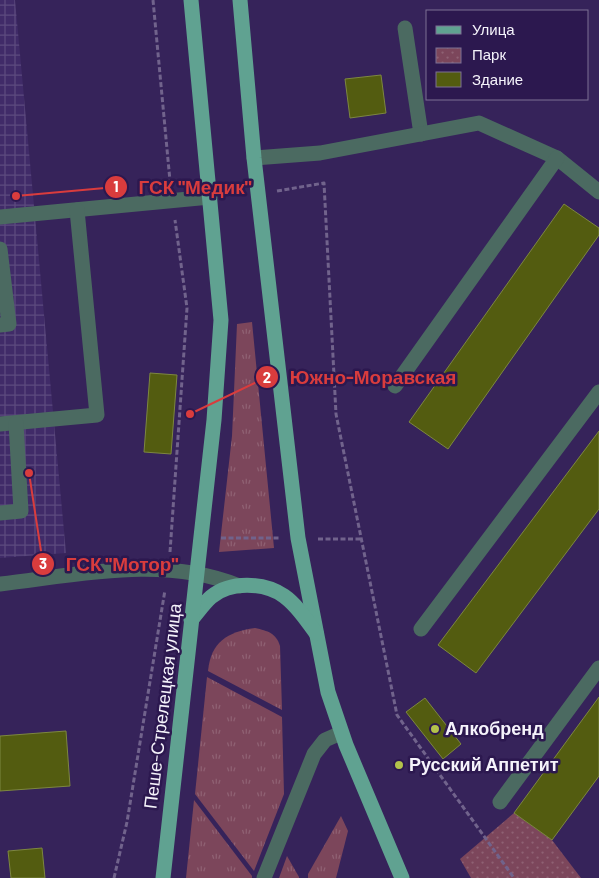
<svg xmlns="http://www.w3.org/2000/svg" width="599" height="878" viewBox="0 0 599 878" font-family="Barlow,sans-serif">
<defs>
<pattern id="industrial-grid" width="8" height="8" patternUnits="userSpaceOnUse" patternTransform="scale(1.25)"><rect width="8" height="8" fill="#402b68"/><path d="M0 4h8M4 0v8" fill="none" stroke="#5c4a7e"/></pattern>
<pattern id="grass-tufts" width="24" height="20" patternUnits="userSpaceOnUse" patternTransform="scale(1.25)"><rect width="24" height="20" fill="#7c465b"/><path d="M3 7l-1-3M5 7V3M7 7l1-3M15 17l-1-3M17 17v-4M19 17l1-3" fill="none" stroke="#8f6173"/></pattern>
<pattern id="park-dots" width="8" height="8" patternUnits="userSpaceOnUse" patternTransform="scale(1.25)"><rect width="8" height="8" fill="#7c465b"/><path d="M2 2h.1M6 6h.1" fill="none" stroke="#8f6173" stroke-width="1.8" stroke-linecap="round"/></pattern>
</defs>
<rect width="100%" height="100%" fill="#36235a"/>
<!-- industrial -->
<path fill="url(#industrial-grid)" d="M 0,0 L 15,0 L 66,553 L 0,558 Z"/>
<!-- grass -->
<g fill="url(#grass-tufts)">
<path d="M 252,322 L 274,548 L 219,552 L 232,436 L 237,324 Z"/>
<path d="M 255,628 C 268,631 276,633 280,646 L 282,710 L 208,671 C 211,642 227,632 255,628 Z"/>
<path d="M 207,677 L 282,717 L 284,794 L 254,871 L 195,794 Z"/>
<path d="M 194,800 L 252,876 L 252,878 L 186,878 Z"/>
<path d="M 341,816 L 348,831 L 336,878 L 308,878 L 308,874 Z"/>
<path d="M 287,856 L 299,877 L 299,878 L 279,878 Z"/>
</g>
<!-- park -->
<path fill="url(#park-dots)" d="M 514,813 L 552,840 L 581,878 L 471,878 L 460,859 Z"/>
<!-- building -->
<g fill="#535c10" stroke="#7d8740">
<path d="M 381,75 L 386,113 L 350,118 L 345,79 Z"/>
<path d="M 564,204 L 599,228 L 599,235 L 448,449 L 409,422 Z"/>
<path d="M 150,373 L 177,375 L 171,454 L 144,452 Z"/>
<path d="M 599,431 L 599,509 L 476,673 L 438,645 Z"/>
<path d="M 599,697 L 599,776 L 552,840 L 514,813 Z"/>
<path d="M 425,698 L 461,744 L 443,759 L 406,712 Z"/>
<path d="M 66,731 L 70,786 L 0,791 L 0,736 Z"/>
<path d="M 42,848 L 45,878 L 11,878 L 8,851 Z"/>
</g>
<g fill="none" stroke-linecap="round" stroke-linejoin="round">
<!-- path -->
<g stroke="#71638c" stroke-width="3" stroke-dasharray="5 2.5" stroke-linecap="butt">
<path d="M 153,0 L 170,181"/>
<path d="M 277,191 L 324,183 L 336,414 L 397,715 L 514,878"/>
<path d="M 221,538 L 280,538"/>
<path d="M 318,539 L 361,539"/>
<path d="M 170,552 L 187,308 L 175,220"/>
<path d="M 114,878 L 127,822 L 165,590"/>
</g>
<!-- minor -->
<g stroke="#4b6a61" stroke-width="15">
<path d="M 405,28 L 421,134"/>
<path d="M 254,158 L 320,153 L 479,123 L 557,158 L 599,192"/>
<path d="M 0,217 L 210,197"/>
<path d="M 0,249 L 9,324 L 0,325"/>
<path d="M 395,386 L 557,158"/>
<path d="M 0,424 L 97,415 L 77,210"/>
<path d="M 0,513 L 21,511 L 16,423"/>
<path d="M 0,584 C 78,575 164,555 239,586"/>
<path d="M 421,629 L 599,392"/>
<path d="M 500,802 L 599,668"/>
<path d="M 264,878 L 314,754 L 325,740 L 341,733"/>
</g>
<!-- major -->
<g stroke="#60a291" stroke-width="15">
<path d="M 240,0 L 254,158 L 298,538 L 328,692 L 346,745 L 402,878"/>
<path d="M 191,620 C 198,612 204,603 211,597 C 230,581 264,582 284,596 C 297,605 307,621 316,633"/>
<path d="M 163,878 L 214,420 L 221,320 L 191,0"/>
</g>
</g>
<!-- markers -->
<g fill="#b3c24b" stroke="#2c184f" stroke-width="2">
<circle cx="435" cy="729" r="5"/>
<circle cx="399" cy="765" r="5"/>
</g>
<g text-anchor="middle" stroke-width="5" stroke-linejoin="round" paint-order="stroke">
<!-- street labels -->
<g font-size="18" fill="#f5f3fb" stroke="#2c184f">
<text transform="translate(163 706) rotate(-83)" y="6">Пеше-Стрелецкая улица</text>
</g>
<!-- poi labels -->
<g font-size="18" font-weight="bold" fill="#f5f3fb" stroke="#2c184f" text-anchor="start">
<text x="445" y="735">Алкобренд</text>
<text x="409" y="771">Русский Аппетит</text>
</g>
</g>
<!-- callouts -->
<path fill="none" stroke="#d93c3d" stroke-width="2" d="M16 196L116 187M190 414L267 377M29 473L43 564"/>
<g fill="#d93c3d" stroke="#2c184f" stroke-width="2">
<circle cx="16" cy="196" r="5"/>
<circle cx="190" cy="414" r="5"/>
<circle cx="29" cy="473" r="5"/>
<circle cx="116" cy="187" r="12"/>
<circle cx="267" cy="377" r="12"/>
<circle cx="43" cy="564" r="12"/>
</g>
<g font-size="15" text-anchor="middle" font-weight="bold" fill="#fff">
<text x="116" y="192">1</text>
<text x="267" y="383">2</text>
<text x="43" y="569">3</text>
</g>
<g font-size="19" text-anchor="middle" font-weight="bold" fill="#d93c3d" stroke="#2c184f" stroke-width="5" stroke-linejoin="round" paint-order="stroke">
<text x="195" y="194">ГСК "Медик"</text>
<text x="373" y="384">Южно-Моравская</text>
<text x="122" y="571">ГСК "Мотор"</text>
</g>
<!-- legend -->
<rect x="426" y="10" width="162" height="90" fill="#2c184f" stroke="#7c7094"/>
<rect x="436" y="26" width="25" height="8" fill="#60a291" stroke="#7c7094"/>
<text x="472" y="35" font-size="15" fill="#f5f3fb">Улица</text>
<rect x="436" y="48" width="25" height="15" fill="url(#park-dots)" stroke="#7c7094"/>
<text x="472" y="60" font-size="15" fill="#f5f3fb">Парк</text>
<rect x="436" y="72" width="25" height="15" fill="#535c10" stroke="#7c7094"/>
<text x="472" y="85" font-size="15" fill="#f5f3fb">Здание</text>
</svg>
